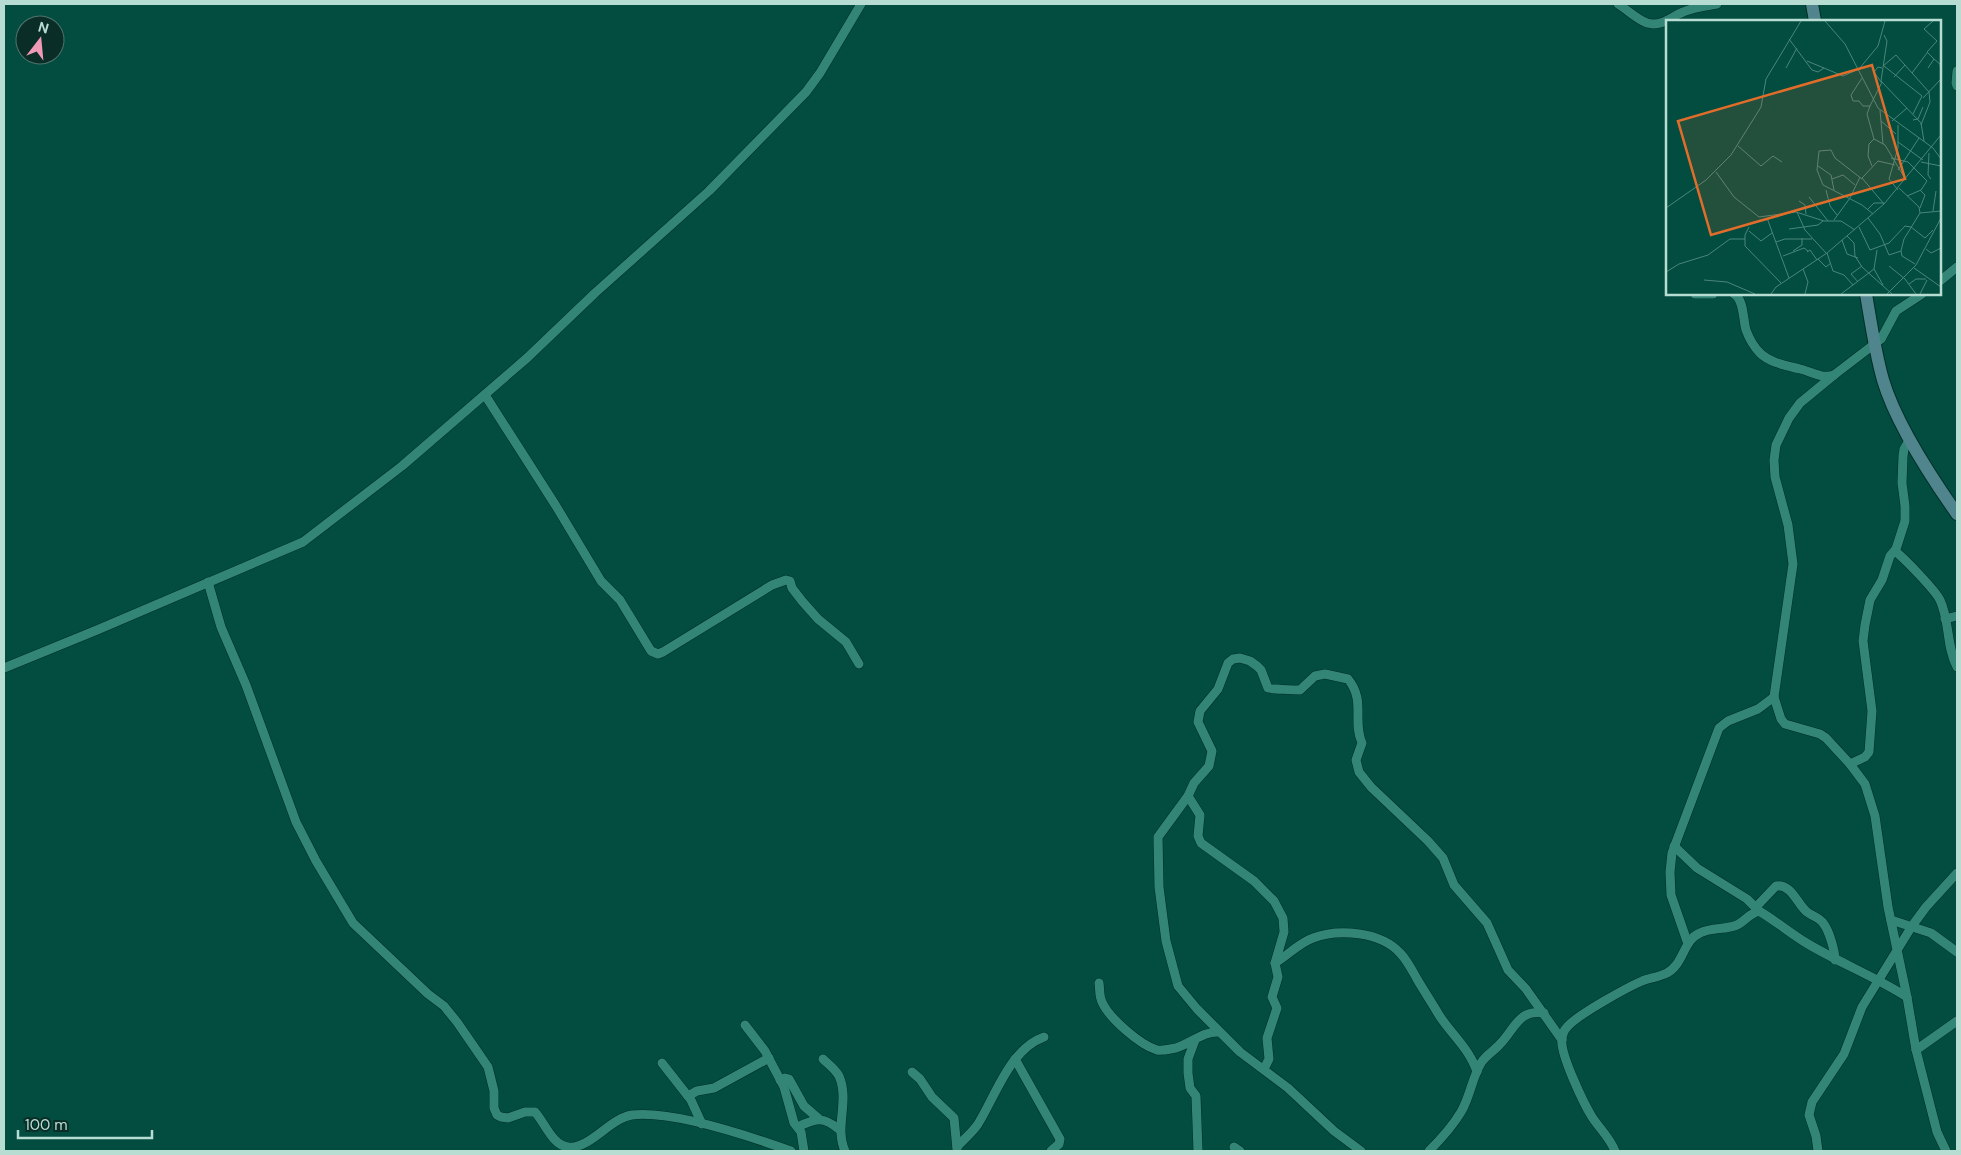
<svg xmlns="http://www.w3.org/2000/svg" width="1961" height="1155" viewBox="0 0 1961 1155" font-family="'DM Sans',sans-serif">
<rect width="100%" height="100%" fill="#024c40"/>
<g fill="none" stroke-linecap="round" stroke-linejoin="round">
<!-- street casing -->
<g stroke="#002f27" stroke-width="10">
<g id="street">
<path d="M 1618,4 C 1628,10 1636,19 1647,23 C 1662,27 1671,17 1683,12 C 1694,7 1706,6 1717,4"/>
<path d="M 1957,71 L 1956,83 L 1957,86"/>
<path d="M 1940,281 L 1957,267"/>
<path d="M 1695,294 L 1713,294"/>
<path d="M 1734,294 C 1744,299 1743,320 1746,330 C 1749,338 1754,347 1760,353 C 1770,363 1788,366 1800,369 C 1813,372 1821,379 1834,375 L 1881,339 L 1896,311 L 1922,294"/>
<path d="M 1834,375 L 1800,403 L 1789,418 L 1776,445 L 1774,460 L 1775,477 L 1788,525 L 1793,564 L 1774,697 L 1781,719 L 1785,724 L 1820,734 L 1826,738 L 1850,764 L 1865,784 L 1875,816 L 1888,907 L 1907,997 L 1916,1050 L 1937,1132 L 1946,1151"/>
<path d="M 485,395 L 556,506 L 601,581 L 620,600 L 651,651 L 658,654 L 663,652 L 772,585 L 786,580 L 790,581 L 792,588 L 802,601 L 818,619 L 846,642 L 859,664"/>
<path d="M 1895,551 C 1905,559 1935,590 1940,600 C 1950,621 1946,646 1957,667"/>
<path d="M 208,582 L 221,627 L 246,685 L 296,822 L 316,861 L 353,923 L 428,994 L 444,1006 L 457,1022 L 488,1067 L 494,1091 L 494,1108 L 497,1115 L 501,1117 L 508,1118 L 525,1112 L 535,1112 C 545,1123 552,1145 568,1147 C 589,1150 610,1118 632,1115 C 673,1110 752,1137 791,1151"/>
<path d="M 1945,619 L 1957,616"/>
<path d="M 4,668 L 97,630 L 303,542 L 402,466 L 527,358 L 595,293 L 709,191 L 806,92 L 820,73 L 861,4"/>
<path d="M 1850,764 L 1865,757 L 1869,752 L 1872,711 L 1863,641 L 1865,625 L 1870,600 L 1882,580 L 1890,556 L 1896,549 L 1905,521 L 1905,506 L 1902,483 L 1903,456 L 1904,449 L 1910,439"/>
<path d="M 1188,796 L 1200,815 L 1198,836 L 1201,843 L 1254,881 L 1274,901 L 1283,918 L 1284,932 L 1275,963 L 1278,977 L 1272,997 L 1277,1008 L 1267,1038 L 1269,1059 L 1264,1069"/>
<path d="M 1674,846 L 1697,868 L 1747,899 L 1759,911"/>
<path d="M 1756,907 L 1776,886 C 1792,884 1797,904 1807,912 C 1812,916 1820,918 1823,923 C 1829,930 1835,951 1835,960"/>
<path d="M 1891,920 L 1931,933 L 1957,952"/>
<path d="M 1688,944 L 1671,895 L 1670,872 L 1672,853 L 1719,728 L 1728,721 L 1758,709 L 1774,697"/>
<path d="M 1275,963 C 1288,955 1299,943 1313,938 C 1339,928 1381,932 1400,953 C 1407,960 1412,970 1417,979 C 1424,991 1432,1003 1439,1015 C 1451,1034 1470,1049 1477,1072"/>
<path d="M 1099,983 C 1100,989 1099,996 1102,1002 C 1109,1018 1140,1045 1157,1050 C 1163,1051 1170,1049 1176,1048 C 1192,1043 1203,1031 1219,1032"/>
<path d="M 745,1025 L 765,1051 L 784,1087 L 794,1123 L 801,1132 L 804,1151"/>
<path d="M 1195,1040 L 1188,1059 L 1188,1073 L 1190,1088 L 1196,1096 L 1198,1151"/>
<path d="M 1916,1050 L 1957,1021"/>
<path d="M 823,1059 C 828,1064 835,1069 839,1076 C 850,1101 834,1127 845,1151"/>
<path d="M 1015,1059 L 1060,1139 L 1059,1144 L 1051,1151"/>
<path d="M 662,1063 L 691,1100 L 702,1124"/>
<path d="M 912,1072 L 920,1079 L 932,1097 L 954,1118 L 957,1149"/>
<path d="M 780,1080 L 785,1078 L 789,1079 L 804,1106 L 819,1119"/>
<path d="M 688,1096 L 697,1091 L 714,1088 L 769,1058"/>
<path d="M 798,1127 C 816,1118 823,1116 840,1130"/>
<path d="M 957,1147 C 964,1139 972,1133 978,1124 C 996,1095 1010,1049 1044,1037"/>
<path d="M 1234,1147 L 1240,1151"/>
<path d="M 1361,1151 L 1334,1131 L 1288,1088 L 1240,1052 L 1197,1009 L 1178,986 L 1166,941 L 1159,887 L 1158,837 L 1188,796 L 1194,783 L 1209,766 L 1212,751 L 1198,722 L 1200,711 L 1218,689 L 1228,663 L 1233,659 L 1240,658 L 1250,661 L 1257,666 L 1261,670 L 1268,688 C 1270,689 1295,690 1300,690 L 1315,676 L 1325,674 L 1348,679 C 1366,701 1352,721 1362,743 L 1356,760 L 1359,772 L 1371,787 L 1428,841 L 1443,858 L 1454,885 L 1487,923 L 1508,970 L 1526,989 L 1562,1040"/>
<path d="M 1429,1151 C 1441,1139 1452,1127 1461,1112 C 1470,1097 1472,1078 1481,1063 C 1486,1055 1494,1051 1500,1044 C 1515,1029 1518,1009 1544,1013"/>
<path d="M 1615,1151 C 1610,1138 1600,1129 1592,1117 C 1584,1104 1560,1054 1562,1040 C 1562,1035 1564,1030 1568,1026 C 1579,1014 1626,988 1642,981 C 1650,978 1659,977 1667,973 C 1684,964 1683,940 1700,933 C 1712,927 1725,930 1737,925 C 1745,921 1750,913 1759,911 C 1776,921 1791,934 1808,944 C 1840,963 1876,977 1907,997"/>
<path d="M 1818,1151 L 1816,1136 L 1809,1115 L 1812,1102 L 1844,1054 L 1862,1007 L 1912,926 L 1926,907 L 1957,873"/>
</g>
</g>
<!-- secondary casing -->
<g stroke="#002f27" stroke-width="14">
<g id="secondary">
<path d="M 1812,4 L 1815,21"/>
<path d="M 1866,294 C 1871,323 1875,352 1883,380 C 1896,424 1931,477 1957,514"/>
</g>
</g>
<!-- street -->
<use href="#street" stroke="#338676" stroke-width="9"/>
<!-- secondary -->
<use href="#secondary" stroke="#51858e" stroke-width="12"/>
</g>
<!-- overview -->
<g transform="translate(1666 20)">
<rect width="275" height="275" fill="#024c40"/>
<path fill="none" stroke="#4a867b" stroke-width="1" d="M 159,1 L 179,24 L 212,88 L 267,128 L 275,139M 267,1 L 258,9 L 271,21 L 261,32 L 268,39M 218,15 L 221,21 L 215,61 L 255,103 L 258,121M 123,19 L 146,50 L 152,52 L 158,48 L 177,56 L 193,49 L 212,26 L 219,1M 141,41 L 158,48M 217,46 L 230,35 L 263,72 L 264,82 L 255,105M 218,46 L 256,76 L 247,94M 120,48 L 131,28M 262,48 L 268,39 L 274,44 L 275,51M 246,53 L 261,33M 228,57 L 239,45M 196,58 L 185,75 L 187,81 L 193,81 L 197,86 L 204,86 L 216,62M 215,62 L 208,52 L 212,47 L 216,48M 257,78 L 275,59M 204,86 L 201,94 L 208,119 L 219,125 L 240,160M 214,90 L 217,124M 247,100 L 252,99 L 257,87M 215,101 L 230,114M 226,101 L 241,88M 232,122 L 257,140M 72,126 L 95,146 L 107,136 L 116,142M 263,133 L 262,155 L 265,159M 225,138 L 242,142 L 261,161 L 255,170 L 241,176M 255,142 L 275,146M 152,146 L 165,155 L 168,170M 206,146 L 202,136 L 203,124 L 208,119M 232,150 L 253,118M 50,152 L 68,177 L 93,197 L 130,192 L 158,201 L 175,201 L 189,210M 166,159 L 177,155 L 189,165M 196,159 L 169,138 L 165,130 L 153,131 L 151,150 L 157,165 L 196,185 L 207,194M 233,168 L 253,187 L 254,193 L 275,191M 160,170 L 164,186 L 171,195M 232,170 L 223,159 L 232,128 L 232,105M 143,177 L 162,201M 133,181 L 139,185 L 140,194M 218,184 L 196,158 L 212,141 L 229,145M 0,188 L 40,160 L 65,135 L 95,87 L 100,59 L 135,1M 254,188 L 259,175 L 254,170M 202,189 L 208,183 L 218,183M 267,191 L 270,171M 131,192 L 139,210 L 160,233M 101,198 L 123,258M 202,198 L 214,214 L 223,235 L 235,231M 168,200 L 184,178 L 194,157M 83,207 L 79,215 L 79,226 L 115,263M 193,207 L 204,230 L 223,223 L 239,206 L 245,207 L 259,218 L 267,210M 123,209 L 152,205 L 157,201M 83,211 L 95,221 L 106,213M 181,216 L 188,223 L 189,236 L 196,247 L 226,274M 176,220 L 181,234 L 192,238M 110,222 L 119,219 L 146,219M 260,229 L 265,233 L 275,228M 127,231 L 136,225 L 136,218M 141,232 L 144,230 L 151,240M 161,233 L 167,251 L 178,255 L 187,265M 117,236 L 138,228 L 142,231M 152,239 L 160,247 L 165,243M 249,244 L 236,236 L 235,231 L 238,219 L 254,193M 223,246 L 239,259 L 250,274M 248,248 L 275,267M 137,249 L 142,262 L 139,274M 208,249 L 217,265M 0,252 L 13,244 L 42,235 L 64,219 L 79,219M 38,260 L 61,262 L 89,274M 192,262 L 185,254 L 196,246M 243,264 L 250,259 L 260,259M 105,274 L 110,267 L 161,233 L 218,184 L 275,115M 175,274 L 208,249 L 211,230M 221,274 L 250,245 L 275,198M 254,274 L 261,260"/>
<path fill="#e16d2a" fill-opacity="0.15" stroke="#e16d2a" stroke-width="2.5" d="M 206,45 L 239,159 L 45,215 L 12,101 Z"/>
<rect width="275" height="275" fill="none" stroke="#b7ddd3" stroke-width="2.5"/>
</g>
<!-- border -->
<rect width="1961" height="1155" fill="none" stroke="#b7ddd3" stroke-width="10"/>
<!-- north arrow -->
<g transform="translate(40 40) rotate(16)"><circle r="24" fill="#0a2e27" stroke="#4f746c"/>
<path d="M0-4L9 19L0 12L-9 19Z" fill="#f09ab7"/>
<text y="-8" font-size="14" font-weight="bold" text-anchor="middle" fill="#b7ddd3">N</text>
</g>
<!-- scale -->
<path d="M18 1130v8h134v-8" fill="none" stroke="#b7ddd3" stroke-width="2.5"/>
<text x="25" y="1130" font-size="15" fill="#b7ddd3" stroke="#0a2e27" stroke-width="4" paint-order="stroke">100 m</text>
</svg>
